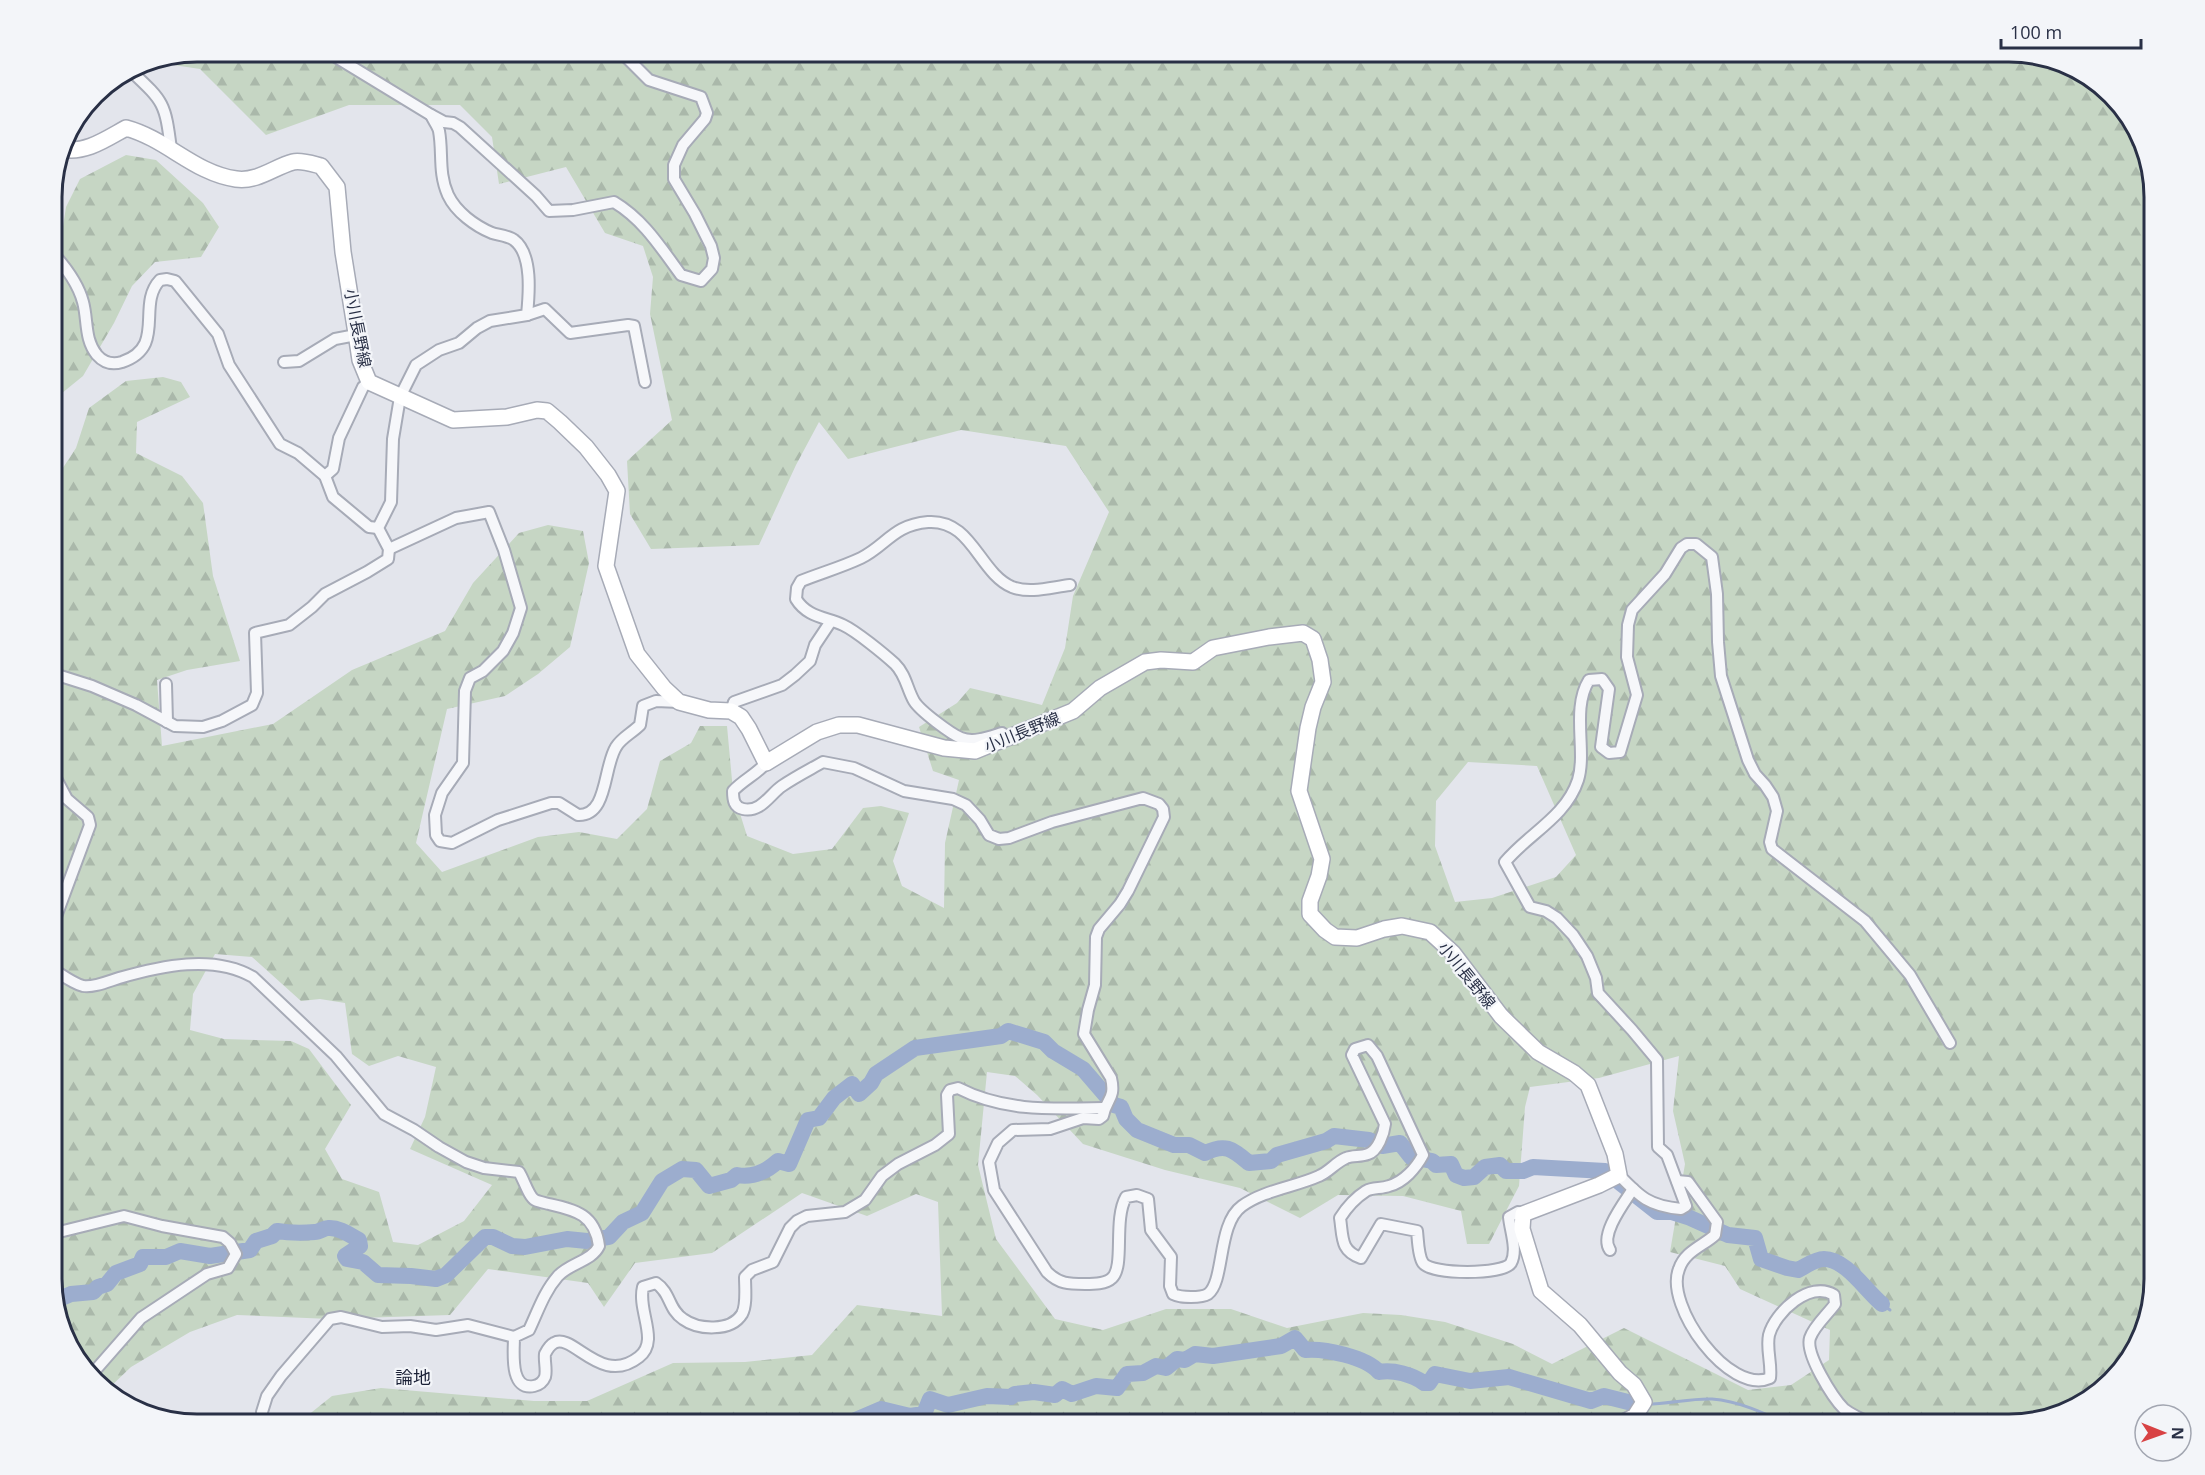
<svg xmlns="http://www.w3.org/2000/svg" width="2205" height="1475" viewBox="0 0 2205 1475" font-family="'Open Sans','Noto Sans JP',sans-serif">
<defs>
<pattern id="forest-firs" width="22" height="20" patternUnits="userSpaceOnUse" patternTransform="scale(1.5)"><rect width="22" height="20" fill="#c6d6c4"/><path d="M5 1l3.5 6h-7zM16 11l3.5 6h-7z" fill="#aab8aa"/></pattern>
</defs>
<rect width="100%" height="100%" fill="#e3e5ec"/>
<!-- forest -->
<g fill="url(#forest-firs)" fill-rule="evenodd">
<path d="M 197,51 L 2008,51 L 2090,76 L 2139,132 L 2154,196 L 2154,1279 L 2129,1360 L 2081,1405 L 2009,1424 L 297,1424 L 332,1396 L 381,1388 L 534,1401 L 587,1401 L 673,1363 L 745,1362 L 812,1355 L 857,1305 L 942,1316 L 938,1202 L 916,1194 L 867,1216 L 802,1193 L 712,1253 L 635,1263 L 604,1307 L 588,1283 L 488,1269 L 450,1315 L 330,1319 L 237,1315 L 190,1332 L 131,1367 L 107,1390 L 70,1351 L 51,1287 L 51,778 L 62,763 L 51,741 L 51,713 L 63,707 L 51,671 L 51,486 L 76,448 L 89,408 L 126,381 L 163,377 L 181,382 L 190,397 L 137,422 L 136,453 L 182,476 L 203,503 L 213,576 L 240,661 L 187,670 L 157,680 L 162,746 L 273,724 L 352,670 L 445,631 L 473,583 L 519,533 L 548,525 L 583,531 L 589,563 L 570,647 L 538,674 L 505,696 L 447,709 L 416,843 L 442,872 L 538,837 L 579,832 L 617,839 L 647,809 L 660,761 L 691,743 L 700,726 L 727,726 L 733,791 L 747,836 L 793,854 L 832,849 L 863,808 L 881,806 L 909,813 L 893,861 L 902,886 L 944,908 L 945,843 L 959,780 L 933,771 L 919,727 L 957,703 L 970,688 L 1042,705 L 1065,648 L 1073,596 L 1109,512 L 1066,446 L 961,430 L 848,459 L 819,422 L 796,465 L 759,545 L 651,549 L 630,514 L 627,461 L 672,420 L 650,314 L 653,277 L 643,246 L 605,233 L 566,167 L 499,184 L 492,137 L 460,105 L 349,105 L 266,135 L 200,69 L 167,64 L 166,57 ZM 1468,762 L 1537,766 L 1576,855 L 1556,877 L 1492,898 L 1455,902 L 1435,846 L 1436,801 ZM 215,954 L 252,957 L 301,1001 L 320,999 L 345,1003 L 352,1054 L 369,1066 L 398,1056 L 436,1067 L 425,1117 L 410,1149 L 492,1185 L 464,1221 L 418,1245 L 393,1242 L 379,1192 L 342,1179 L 325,1149 L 351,1105 L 309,1049 L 291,1041 L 224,1039 L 190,1030 L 193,994 ZM 1679,1056 L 1673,1111 L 1685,1164 L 1670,1252 L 1725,1266 L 1740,1289 L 1830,1330 L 1829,1360 L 1791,1385 L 1748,1390 L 1624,1328 L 1552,1364 L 1513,1344 L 1445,1322 L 1401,1315 L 1363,1313 L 1287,1328 L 1231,1309 L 1166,1309 L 1103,1330 L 1055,1319 L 996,1239 L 978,1165 L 987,1072 L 1015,1076 L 1037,1095 L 1083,1144 L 1165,1170 L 1240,1188 L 1300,1218 L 1338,1195 L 1403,1196 L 1461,1211 L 1467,1244 L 1489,1244 L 1519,1186 L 1525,1107 L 1530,1087 L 1599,1078 Z"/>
<path d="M 126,155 L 156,160 L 203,203 L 219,227 L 201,257 L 155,262 L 132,286 L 114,323 L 83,376 L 51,402 L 51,272 L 58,259 L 66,207 L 80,179 Z"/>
</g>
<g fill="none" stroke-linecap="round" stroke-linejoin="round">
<!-- stream -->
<g stroke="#9cadce" stroke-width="3">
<path d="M 1882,1304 L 1890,1310"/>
<path d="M 1647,1404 C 1668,1404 1692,1398 1712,1399 C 1739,1401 1764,1413 1787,1424"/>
</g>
<!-- river -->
<g stroke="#9cadce" stroke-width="16">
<path d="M 55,1301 L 71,1294 L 93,1292 L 98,1287 L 107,1284 L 116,1273 L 140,1264 L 143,1257 L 166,1257 L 180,1251 L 210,1256 L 250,1250 L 256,1241 L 272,1236 L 277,1231 C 289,1233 303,1233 315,1232 C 320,1232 324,1228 328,1228 C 339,1227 350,1235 359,1240 L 360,1246 L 345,1256 L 347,1259 L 363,1262 L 378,1275 L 411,1276 L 436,1279 L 446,1275 L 485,1237 L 493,1237 L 512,1246 L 525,1247 L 567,1239 L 587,1241 L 609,1237 L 623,1222 L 642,1213 L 662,1181 L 682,1169 L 696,1170 L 709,1186 L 731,1180 L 737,1175 C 753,1178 766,1172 778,1161 L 789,1164 L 808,1120 L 819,1118 L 834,1098 L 852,1084 L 859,1094 L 871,1083 L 876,1074 L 915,1048 L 1001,1036 L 1008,1031 L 1044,1042 L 1053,1051 L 1083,1069 L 1114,1105 L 1121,1107 L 1126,1119 L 1137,1130 L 1174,1145 L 1189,1145 L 1205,1153 C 1226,1143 1232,1149 1249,1163 L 1271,1161 L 1277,1155 L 1326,1141 L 1334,1136 L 1369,1140 L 1382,1146 L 1400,1143 L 1411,1157 L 1432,1161 L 1436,1165 L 1451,1164 L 1456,1175 L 1464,1178 L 1474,1177 L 1485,1167 L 1500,1165 L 1506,1171 L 1523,1171 L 1533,1167 L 1605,1171 L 1657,1212 L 1672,1212 L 1688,1217 L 1728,1235 L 1755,1238 L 1761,1259 L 1787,1268 L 1798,1270 C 1806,1266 1815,1259 1824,1259 C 1846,1259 1866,1291 1882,1304"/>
<path d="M 721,1424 L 775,1421 L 777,1424"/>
<path d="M 846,1424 L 881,1409 L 910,1416 L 924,1414 L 930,1399 L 948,1405 L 987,1396 L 1011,1397 L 1015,1394 L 1034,1392 L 1055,1395 L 1062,1389 L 1072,1394 L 1096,1386 L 1117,1388 L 1127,1374 L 1143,1373 L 1156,1366 L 1166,1368 L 1177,1359 L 1185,1360 L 1195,1354 L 1213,1356 L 1281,1346 L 1295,1338 L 1305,1350 C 1324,1348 1366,1357 1379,1372 C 1393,1369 1413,1375 1424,1383 L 1429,1383 L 1435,1374 L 1470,1381 L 1509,1377 L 1591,1401 L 1604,1396 L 1632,1403"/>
</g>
<!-- minor casing -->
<g stroke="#a7abb7" stroke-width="14">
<g id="minor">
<path d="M 326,51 L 431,115 L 444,122 L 453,123 L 460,127 L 536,196 L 549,211 L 573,210 L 614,202 C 644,220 661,248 681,275 L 701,281 L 712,269 L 714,258 L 711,246 L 695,214 L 674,179 L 674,165 L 683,145 L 705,119 L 707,113 L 701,97 L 649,80 L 620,51"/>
<path d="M 130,70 C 164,102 165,102 171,149"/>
<path d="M 51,251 C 65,266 78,283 83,302 C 88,320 84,339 97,355 C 104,363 112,365 122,362 C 167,347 136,305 160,280 L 167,279 L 175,281 L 218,334 L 229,365 L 280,444 L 298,453 L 325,476 L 333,497 L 369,527 L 378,528"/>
<path d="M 527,315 L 545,309 L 570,333 L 628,325 L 634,326 L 645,382"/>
<path d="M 284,362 L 299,361 L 335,339 L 356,335"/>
<path d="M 325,476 L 333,469 L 339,438 L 363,387 L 369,382"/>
<path d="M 389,549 L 456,518 L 489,512 L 504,550 L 521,608 L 513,633 L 503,651 L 483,671 L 470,678 L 465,691 L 463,763 L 442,793 L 435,815 L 436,835 L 440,841 L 452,843 L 498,820 L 551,803 L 559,803 L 578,815 C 608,816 603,768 616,747 C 621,738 632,733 640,725 L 643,706 L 656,701 L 679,702"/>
<path d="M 51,673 L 92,686 L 136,705 L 175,726 L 203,727 L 222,721 L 252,705 L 257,693 L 255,633 L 289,625 L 312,607 L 325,594 L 367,572 L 388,559 L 389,549 L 378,528 L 391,502 L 393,439 L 400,397 L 416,365 L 439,350 L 459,343 L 477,328 L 490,321 L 527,315 C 529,295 533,254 514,240 C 509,236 499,235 492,233 C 475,226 456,212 448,195 C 438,173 443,152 439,131 C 438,126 433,120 431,115"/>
<path d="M 166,684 L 167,722"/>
<path d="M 731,711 L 734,702 L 782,685 L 795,675 L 810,661 L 815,645 L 831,621"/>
<path d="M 1006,736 L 1002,733 C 989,737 974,743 961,738 C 951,734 920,711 914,701 C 907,689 906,675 895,664 C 884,654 856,631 843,625 C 825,617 807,617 796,599 L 797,588 L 801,581 C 821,573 842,567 861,558 C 887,545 893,525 928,522 C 972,519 979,573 1012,587 C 1030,594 1052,587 1070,585"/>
<path d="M 766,763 C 757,774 743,780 733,791 C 733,800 734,807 743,809 C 761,813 770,794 782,786 C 795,777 809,770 823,762 L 854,768 L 904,791 L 953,799 L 966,805 L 980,820 L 989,835 L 999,839 L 1009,838 L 1052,822 L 1143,798 L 1159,804 L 1163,809 L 1164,817 L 1128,891 L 1120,904 L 1099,929 L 1096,937 L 1095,985 L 1088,1010 L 1084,1034 L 1111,1078 C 1116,1099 1106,1099 1103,1116 L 1099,1119 L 1083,1118 L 1050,1129 L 1013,1130 L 998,1143 L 989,1162 L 994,1190 L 1047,1272 C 1059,1284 1069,1284 1085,1284 C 1093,1284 1106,1284 1112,1278 C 1125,1266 1113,1220 1126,1197 L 1137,1195 L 1148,1199 L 1151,1230 L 1171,1257 L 1170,1286 L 1173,1294 C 1179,1297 1184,1297 1191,1297 C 1197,1297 1203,1297 1208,1294 C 1225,1281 1217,1224 1242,1206 C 1264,1190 1295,1187 1319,1176 C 1329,1172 1336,1162 1346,1158 C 1353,1155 1361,1157 1368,1154 C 1378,1151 1384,1133 1385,1124 L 1352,1055 L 1355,1049 L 1368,1045 L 1377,1056 L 1423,1155 C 1416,1168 1404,1182 1389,1186 C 1381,1189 1373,1187 1366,1191 C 1355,1198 1347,1207 1340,1218 C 1343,1237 1340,1251 1361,1258 L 1381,1224 L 1417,1231 C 1418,1239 1418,1256 1423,1263 C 1432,1275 1503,1275 1511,1263 C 1518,1250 1510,1230 1509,1217 L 1518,1212 L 1523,1214"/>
<path d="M 51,769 L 67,799 L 88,817 L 90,825 L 51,930"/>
<path d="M 51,968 C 61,974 72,983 83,986 C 93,988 109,981 119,978 C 161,966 213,954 253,977 L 336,1056 L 384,1114 L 414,1130 L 439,1147 L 466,1162 L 484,1168 L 519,1172 C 524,1180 529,1197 535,1200 C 539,1202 545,1203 549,1204 C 575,1210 595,1214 599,1246 C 592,1261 570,1263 558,1276 C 544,1292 538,1311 529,1330 L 514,1337 C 514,1351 509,1391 534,1386 C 539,1385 543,1382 545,1377 C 547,1370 544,1361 545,1354 C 547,1350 550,1345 554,1343 C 573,1332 601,1387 639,1357 C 660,1341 637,1311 643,1287 L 656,1283 C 671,1293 668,1309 683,1319 C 698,1330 731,1332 742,1314 C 747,1305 745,1288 745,1277 L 752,1270 L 773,1262 L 790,1228 L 797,1221 L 807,1216 L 845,1212 L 865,1200 L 882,1176 L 898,1164 L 935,1145 L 949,1134 L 947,1095 L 950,1090 L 958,1088 C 1005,1112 1052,1109 1103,1108"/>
<path d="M 1619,1175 C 1640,1197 1649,1206 1681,1209 L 1686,1206 L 1667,1155 L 1658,1147 L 1657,1060 L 1632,1030 L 1598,993 L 1596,978 L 1587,956 L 1573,935 L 1557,918 L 1546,911 L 1530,907 L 1505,862 C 1528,834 1566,817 1578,780 C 1587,751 1571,709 1589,680 L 1602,679 L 1609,689 L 1601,747 L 1609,753 L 1620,752 L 1637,695 L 1627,657 L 1628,625 L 1632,610 L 1665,574 L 1681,548 L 1687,544 L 1696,544 L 1712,557 L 1717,594 L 1718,642 L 1721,676 L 1748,760 L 1755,774 L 1765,785 L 1773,797 L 1777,811 L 1770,842 L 1772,849 L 1865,921 L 1910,975 L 1950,1043"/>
<path d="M 1677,1181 L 1688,1182 L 1691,1186 L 1717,1222 L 1715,1235 C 1703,1246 1685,1251 1679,1269 C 1664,1305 1729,1396 1770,1378 C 1772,1364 1766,1349 1769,1335 C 1775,1312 1810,1280 1834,1295 L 1835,1304 C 1827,1315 1814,1326 1810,1338 C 1805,1354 1833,1398 1844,1409 C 1853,1416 1863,1420 1873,1424"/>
<path d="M 51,1234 L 124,1216 L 162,1226 L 223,1237 L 230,1243 L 236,1254 L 228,1268 L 207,1274 L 141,1318 L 92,1374"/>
<path d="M 1610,1250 C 1599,1235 1624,1203 1633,1189"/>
<path d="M 262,1424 L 262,1412 L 267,1396 L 281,1376 L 330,1319 L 341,1317 L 382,1327 L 410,1326 L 436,1330 L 468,1325 L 514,1337"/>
</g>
</g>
<!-- secondary casing -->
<g stroke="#a7abb7" stroke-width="18">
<path id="secondary" d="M 62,149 C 85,154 106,139 126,128 C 167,139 194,173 236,179 C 258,182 274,167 293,162 C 301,160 313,164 321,166 L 337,187 L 343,252 L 356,333 L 360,360 L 369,382 L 453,420 L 507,417 L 537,410 L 547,411 L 560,422 L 586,447 L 608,475 L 617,491 L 606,566 L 637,654 L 664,688 L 679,702 L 709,710 L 731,711 L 741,717 L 749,729 L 766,763 L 817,732 L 839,725 L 858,725 L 944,748 L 975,751 L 1073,711 L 1100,688 L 1145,662 L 1161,660 L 1193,662 L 1213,648 L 1269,637 L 1303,633 L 1313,639 L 1320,660 L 1323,682 L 1313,707 L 1308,728 L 1299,791 L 1322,859 L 1319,876 L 1310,901 L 1310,914 L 1325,930 L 1335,937 L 1357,938 L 1384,929 L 1402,926 L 1430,932 L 1453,953 L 1501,1016 L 1538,1052 L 1574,1073 L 1588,1085 L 1615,1154 L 1619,1175 L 1599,1185 L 1523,1214 L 1522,1229 L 1541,1291 L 1580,1325 L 1620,1373 L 1634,1385 L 1644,1402 L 1635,1416 L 1620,1424"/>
</g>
<!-- minor -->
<use href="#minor" stroke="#f6f7fa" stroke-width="10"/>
<!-- secondary -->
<use href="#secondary" stroke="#fff" stroke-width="15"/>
</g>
<g text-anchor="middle" stroke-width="4.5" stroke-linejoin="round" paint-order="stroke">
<!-- street labels -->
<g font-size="16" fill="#293046" stroke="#f3f5f9">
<text transform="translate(358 328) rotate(79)" y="6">小川長野線</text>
<text transform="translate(1022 732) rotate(-22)" y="6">小川長野線</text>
<text transform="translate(1467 975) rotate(51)" y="6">小川長野線</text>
</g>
<!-- neighbourhood labels -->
<g font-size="18" fill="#1b2137" stroke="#f3f5f9">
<text x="413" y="1384">論地</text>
</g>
</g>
<!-- crop -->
<path d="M0 0H2205V1475H0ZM197 62H2009A135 135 0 0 1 2144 197V1279A135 135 0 0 1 2009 1414H197A135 135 0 0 1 62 1279V197A135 135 0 0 1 197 62Z" fill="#f3f5f9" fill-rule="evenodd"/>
<path fill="none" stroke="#293046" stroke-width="3" d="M197 62H2009A135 135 0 0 1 2144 197V1279A135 135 0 0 1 2009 1414H197A135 135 0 0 1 62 1279V197A135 135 0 0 1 197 62Z"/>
<!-- north arrow -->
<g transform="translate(2163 1433) rotate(91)"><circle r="28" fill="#f3f5f9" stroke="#a2a6b1" stroke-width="1.5"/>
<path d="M0-4.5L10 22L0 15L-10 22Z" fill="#d84244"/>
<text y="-9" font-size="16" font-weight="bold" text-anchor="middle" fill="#293046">N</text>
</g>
<!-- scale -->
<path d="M2001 39v9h140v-9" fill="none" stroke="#293046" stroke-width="3"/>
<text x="2010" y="39" font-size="18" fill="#293046" stroke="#f3f5f9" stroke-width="4.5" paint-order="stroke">100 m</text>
</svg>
